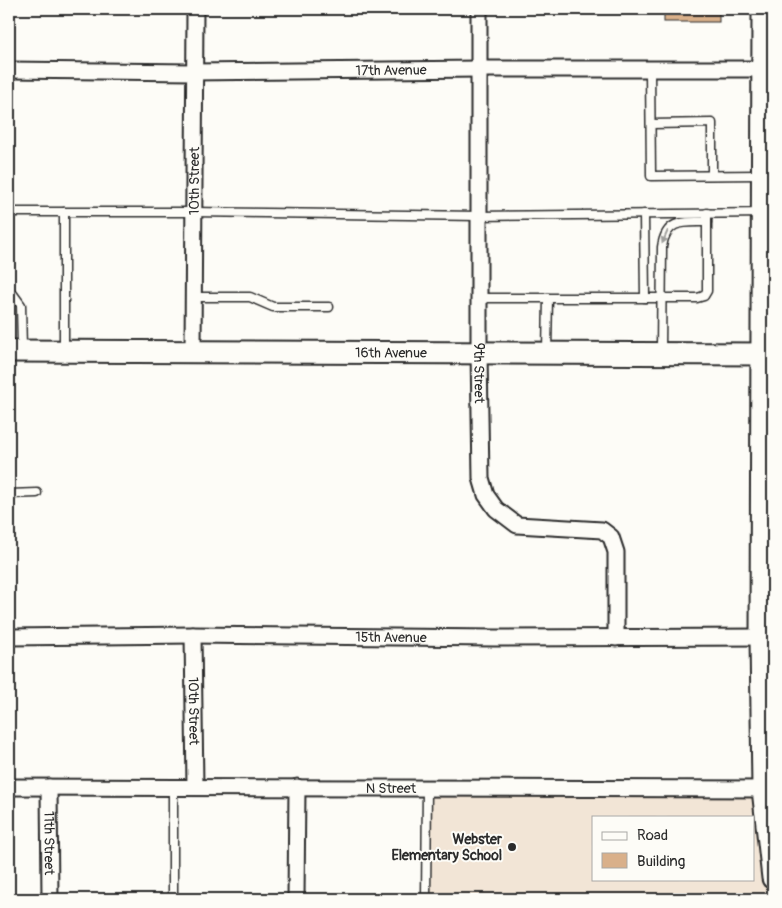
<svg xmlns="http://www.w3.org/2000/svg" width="782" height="908" viewBox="0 0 782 908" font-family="Pangolin,sans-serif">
<rect width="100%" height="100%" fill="#fdfcf7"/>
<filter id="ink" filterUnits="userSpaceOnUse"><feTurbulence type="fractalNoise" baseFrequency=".02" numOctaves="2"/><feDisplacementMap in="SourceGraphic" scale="10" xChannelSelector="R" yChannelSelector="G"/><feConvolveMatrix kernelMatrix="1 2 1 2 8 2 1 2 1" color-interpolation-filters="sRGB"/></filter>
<g filter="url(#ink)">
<!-- built -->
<path fill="#f2e5d6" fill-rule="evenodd" d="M 432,788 L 763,789 L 773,878 L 773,899 L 431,899 ZM 593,817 L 753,817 L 753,879 L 593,879 Z"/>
<!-- building -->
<rect fill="#d9b08a" stroke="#2b2b2b" x="664" y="9" width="55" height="13"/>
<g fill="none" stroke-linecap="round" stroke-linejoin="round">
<!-- lane casing -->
<g stroke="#2b2b2b" stroke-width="11">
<g id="lane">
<path d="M 650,70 L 651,176 L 761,175"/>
<path d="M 651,124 L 712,123 L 712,175"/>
<path d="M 9,212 L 193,212 L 479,216 L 773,213"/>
<path d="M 64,212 L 64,350"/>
<path d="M 644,214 L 645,298"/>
<path d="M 9,294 L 13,294 L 21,305 L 22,349"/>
<path d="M 193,297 L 250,297 L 273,307 L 329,307"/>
<path d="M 479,298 L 697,298 L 704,296 L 707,291 L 707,213"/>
<path d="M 547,351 L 548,298"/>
<path d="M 661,352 L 662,247 C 666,219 684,222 707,222"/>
<path d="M 9,494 L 37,493"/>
<path d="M 173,787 L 173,899"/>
<path d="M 426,899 L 427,788"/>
</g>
</g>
<!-- street casing -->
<g stroke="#2b2b2b" stroke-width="19">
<g id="street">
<path id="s1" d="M 479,9 L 479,353 L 481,478 L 486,495 L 496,509 L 517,525 L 602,530 L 611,537 L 616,552 L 616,638"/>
<path id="s2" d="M 9,70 L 193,72 L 479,69 L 772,69"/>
<path id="s3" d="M 193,352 L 195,9"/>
<path id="s4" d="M 193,635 L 195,787"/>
<path id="s5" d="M 9,637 L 193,635 L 495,638 L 773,637"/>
<path id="s6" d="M 9,787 L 772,789"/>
<path id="s7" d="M 49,787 L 50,899"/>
<path d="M 296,899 L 297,787"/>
</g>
</g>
<!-- secondary casing -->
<g stroke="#2b2b2b" stroke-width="25">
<g id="secondary">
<path d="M 763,9 L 761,638 L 763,789 L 773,878"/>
<path id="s8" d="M 9,351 L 773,354"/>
</g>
</g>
<!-- lane -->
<use href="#lane" stroke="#fdfcf7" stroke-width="8"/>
<!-- street -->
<use href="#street" stroke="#fdfcf7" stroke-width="15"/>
<!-- secondary -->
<use href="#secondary" stroke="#fdfcf7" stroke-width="21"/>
</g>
<!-- one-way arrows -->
<defs><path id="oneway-solid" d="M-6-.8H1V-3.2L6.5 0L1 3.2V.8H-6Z" transform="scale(1.25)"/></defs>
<use fill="#9e9e9b" href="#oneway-solid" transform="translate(665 237) rotate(114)"/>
</g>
<!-- markers -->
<circle fill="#2b2b2b" stroke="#fdfcf7" stroke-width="2" cx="512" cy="847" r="5"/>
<g text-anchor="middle" stroke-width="4" stroke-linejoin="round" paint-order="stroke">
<!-- street labels -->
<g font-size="14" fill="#2b2b2b" stroke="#fdfcf7">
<text dy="5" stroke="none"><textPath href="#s2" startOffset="382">17th Avenue</textPath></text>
<text dy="5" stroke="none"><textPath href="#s3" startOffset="171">10th Street</textPath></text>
<text dy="5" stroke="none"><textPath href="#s8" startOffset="382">16th Avenue</textPath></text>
<text dy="5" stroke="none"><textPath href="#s1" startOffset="364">9th Street</textPath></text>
<text dy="5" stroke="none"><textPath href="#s5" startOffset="382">15th Avenue</textPath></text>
<text dy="5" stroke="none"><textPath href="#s4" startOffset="76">10th Street</textPath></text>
<text dy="5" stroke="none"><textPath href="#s6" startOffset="382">N Street</textPath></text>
<text dy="5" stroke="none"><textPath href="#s7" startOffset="56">11th Street</textPath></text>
</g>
<!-- poi labels -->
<g font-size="14" font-weight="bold" fill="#2b2b2b" stroke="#fdfcf7" text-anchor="end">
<text x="502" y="844">Webster<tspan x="502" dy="16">Elementary School</tspan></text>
</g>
</g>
<!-- margin -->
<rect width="782" height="908" fill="none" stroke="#fdfcf7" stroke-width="30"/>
<rect x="15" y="15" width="752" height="878" fill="none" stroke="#2b2b2b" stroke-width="2" filter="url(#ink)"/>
<!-- legend -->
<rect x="592" y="816" width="162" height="65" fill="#fdfcf7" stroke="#a9a8a5"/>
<rect x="602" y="832" width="25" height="8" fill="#fdfcf7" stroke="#a9a8a5"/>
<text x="637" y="840" font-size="15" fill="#2b2b2b">Road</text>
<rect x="602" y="853" width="25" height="15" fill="#d9b08a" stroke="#a9a8a5"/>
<text x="637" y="866" font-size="15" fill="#2b2b2b">Building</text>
</svg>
